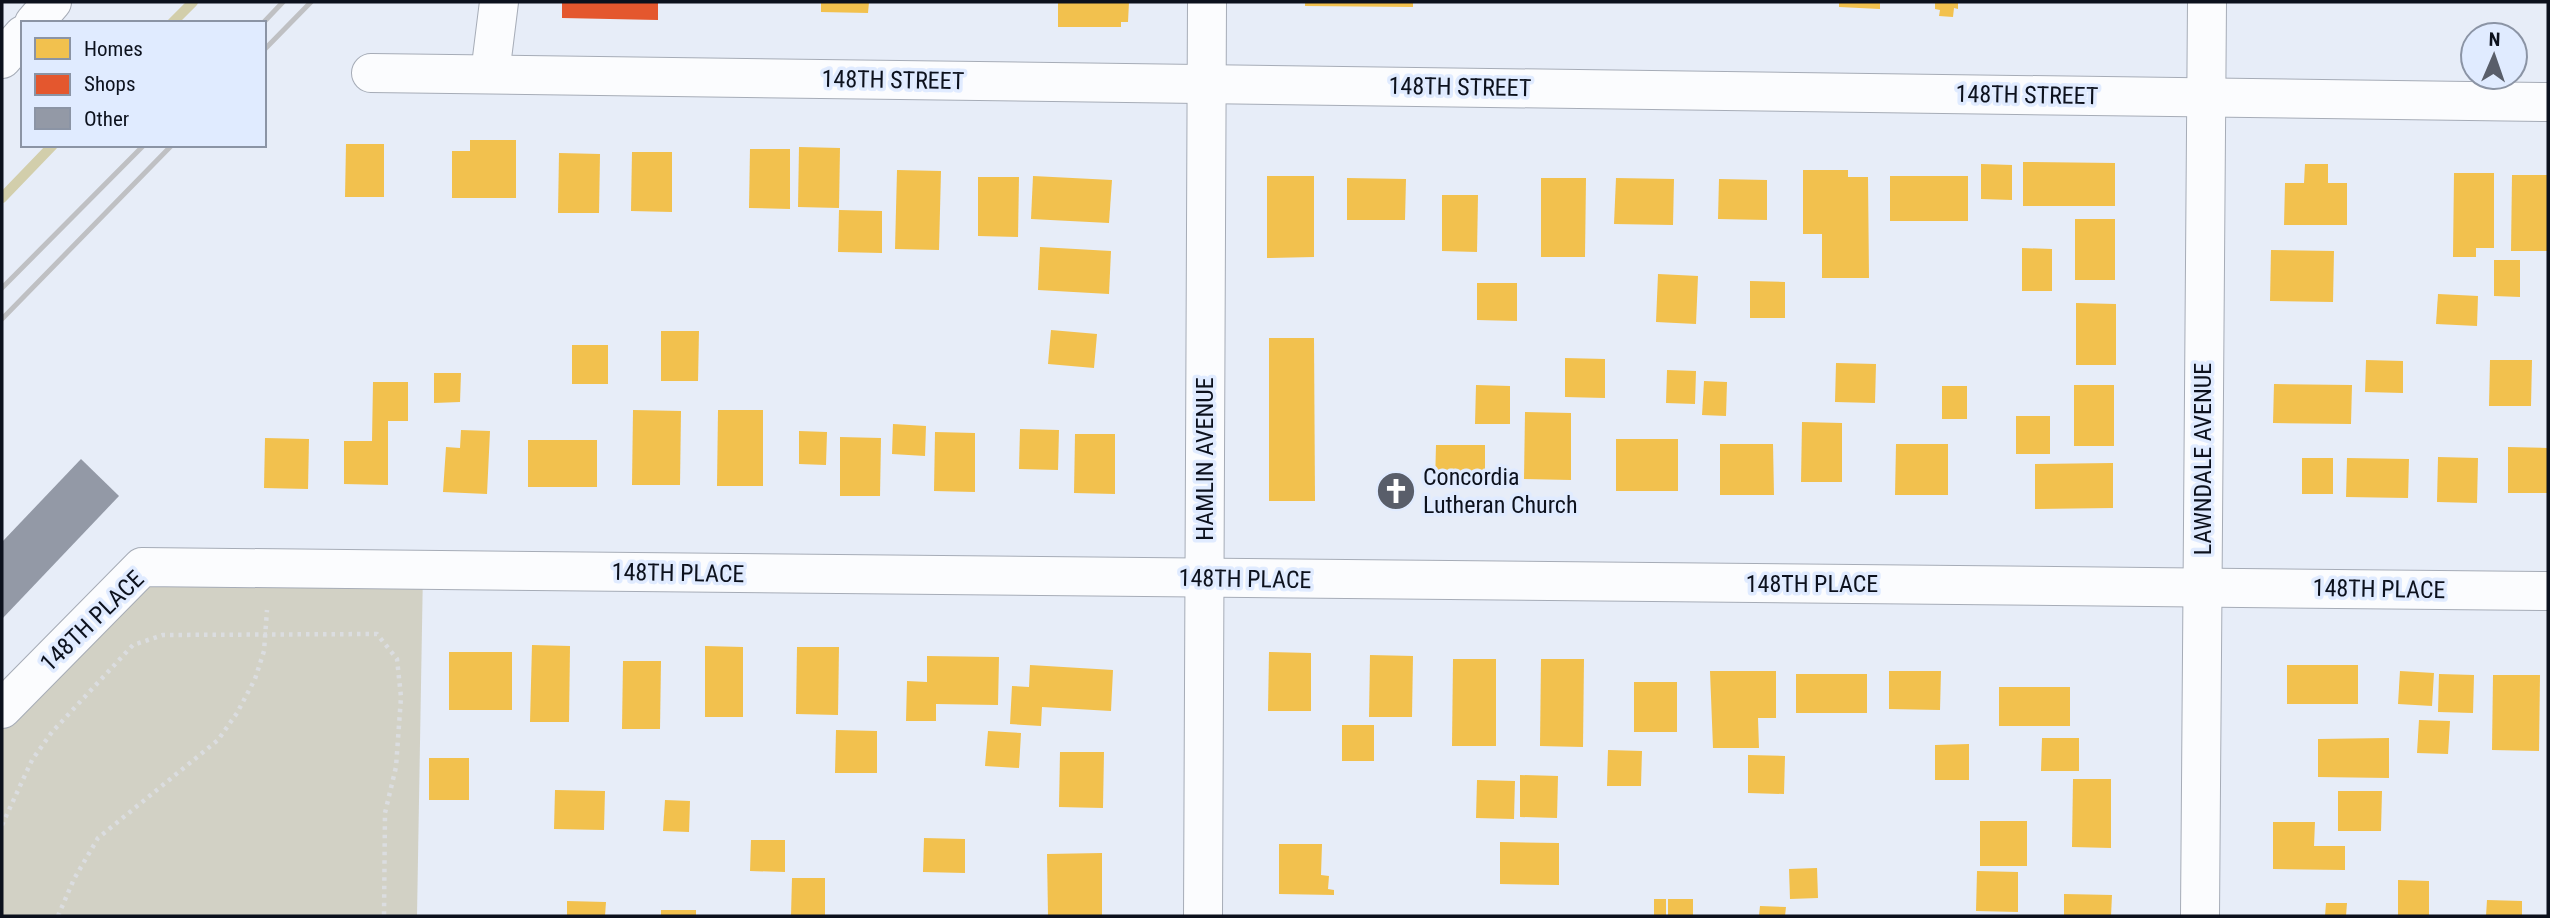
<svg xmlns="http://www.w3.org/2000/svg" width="2550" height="918" viewBox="0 0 2550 918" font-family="'Roboto Condensed',sans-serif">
<rect width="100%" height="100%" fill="#e7edf8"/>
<!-- green -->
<path fill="#d2d1c5" d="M 142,567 L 423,570 L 417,916 L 2,916 L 2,709 Z"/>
<!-- homes -->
<g fill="#f2c14e">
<path d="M 821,2 L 869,2 L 868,13 L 821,12 Z"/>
<path d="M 1058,2 L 1129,2 L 1128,22 L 1121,22 L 1121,27 L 1058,27 Z"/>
<path d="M 1305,2 L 1413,2 L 1413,7 L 1305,6 Z"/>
<path d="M 1839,2 L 1880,2 L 1880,9 L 1839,7 Z"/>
<path d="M 1935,2 L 1958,2 L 1958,9 L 1954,8 L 1953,17 L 1939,16 L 1940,10 L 1935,9 Z"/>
<path d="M 470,140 L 516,140 L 516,198 L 452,198 L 452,151 L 470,151 Z"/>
<path d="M 346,144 L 384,144 L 384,197 L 345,197 Z"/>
<path d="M 799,147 L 840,148 L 839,208 L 798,207 Z"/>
<path d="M 750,149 L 790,149 L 790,209 L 749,208 Z"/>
<path d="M 632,152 L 672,152 L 672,212 L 631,211 Z"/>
<path d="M 559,153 L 600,154 L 599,213 L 558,213 Z"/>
<path d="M 2023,162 L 2115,163 L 2115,206 L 2023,206 Z"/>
<path d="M 1981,164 L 2012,165 L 2012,200 L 1981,199 Z"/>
<path d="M 2305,164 L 2328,164 L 2328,183 L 2347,183 L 2347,225 L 2284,225 L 2285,183 L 2304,183 Z"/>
<path d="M 897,170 L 941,171 L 939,250 L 895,249 Z"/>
<path d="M 1803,170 L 1848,170 L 1848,177 L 1868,177 L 1869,278 L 1822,278 L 1822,234 L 1803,234 Z"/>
<path d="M 2454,173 L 2494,173 L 2494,248 L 2476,248 L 2476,257 L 2453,257 Z"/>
<path d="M 2512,175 L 2548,175 L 2548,251 L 2511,251 Z"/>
<path d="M 1033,176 L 1112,180 L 1109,223 L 1031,219 Z"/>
<path d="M 1267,176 L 1314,176 L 1314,257 L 1267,258 Z"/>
<rect x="1890" y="176" width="78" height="45"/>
<path d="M 978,177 L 1019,177 L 1018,237 L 978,236 Z"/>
<path d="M 1347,178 L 1406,179 L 1405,220 L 1347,220 Z"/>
<path d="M 1541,178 L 1586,178 L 1585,257 L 1541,257 Z"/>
<path d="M 1616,178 L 1674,179 L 1673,225 L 1614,224 Z"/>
<path d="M 1719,179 L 1767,180 L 1767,220 L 1718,219 Z"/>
<path d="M 1442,195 L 1478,195 L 1477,252 L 1442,251 Z"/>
<path d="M 839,210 L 882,211 L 882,253 L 838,252 Z"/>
<rect x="2075" y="219" width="40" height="61"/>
<path d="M 1040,247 L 1111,251 L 1109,294 L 1038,290 Z"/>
<path d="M 2022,248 L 2052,249 L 2052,291 L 2022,291 Z"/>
<path d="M 2271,250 L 2334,251 L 2333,302 L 2270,301 Z"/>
<path d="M 2494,260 L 2520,260 L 2520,297 L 2494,296 Z"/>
<path d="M 1658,274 L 1698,276 L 1696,324 L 1656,322 Z"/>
<path d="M 1750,281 L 1785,282 L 1785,318 L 1750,318 Z"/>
<path d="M 1477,283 L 1517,283 L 1517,321 L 1477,320 Z"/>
<path d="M 2438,294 L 2478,296 L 2477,326 L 2436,324 Z"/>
<path d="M 2076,303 L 2116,304 L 2116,365 L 2076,365 Z"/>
<path d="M 1051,330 L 1097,334 L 1094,368 L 1048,364 Z"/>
<path d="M 661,331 L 699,331 L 698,381 L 661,381 Z"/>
<path d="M 1269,338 L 1314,338 L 1315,501 L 1269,501 Z"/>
<rect x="572" y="345" width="36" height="39"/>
<path d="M 1565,358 L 1605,359 L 1605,398 L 1565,397 Z"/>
<path d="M 2366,360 L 2403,361 L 2403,393 L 2365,392 Z"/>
<path d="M 2490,360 L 2532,360 L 2531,406 L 2489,406 Z"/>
<path d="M 1836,363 L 1876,364 L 1875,403 L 1835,402 Z"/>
<path d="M 1667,370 L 1696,371 L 1695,404 L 1666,403 Z"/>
<path d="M 434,373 L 461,373 L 460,402 L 434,403 Z"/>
<path d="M 1704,381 L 1727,382 L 1726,416 L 1702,415 Z"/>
<path d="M 373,382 L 408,382 L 408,421 L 388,421 L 388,485 L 344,484 L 344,441 L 372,441 Z"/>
<path d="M 2274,384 L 2352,385 L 2351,424 L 2273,423 Z"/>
<path d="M 1476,385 L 1510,386 L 1510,424 L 1475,424 Z"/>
<rect x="2074" y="385" width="40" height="61"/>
<rect x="1942" y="386" width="25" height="33"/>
<path d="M 633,410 L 681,411 L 680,485 L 632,485 Z"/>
<path d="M 718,410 L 763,410 L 763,486 L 717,486 Z"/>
<path d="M 1525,412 L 1571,413 L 1571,480 L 1524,479 Z"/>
<rect x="2016" y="416" width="34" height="38"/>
<path d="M 1802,422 L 1842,423 L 1842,482 L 1801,482 Z"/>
<path d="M 893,424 L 926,426 L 925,456 L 892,454 Z"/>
<path d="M 1020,429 L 1059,430 L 1058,470 L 1019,469 Z"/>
<path d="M 461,430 L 490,431 L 487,494 L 443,492 L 446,447 L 460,448 Z"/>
<path d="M 799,431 L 827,432 L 826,465 L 799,464 Z"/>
<path d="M 935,432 L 975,433 L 975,492 L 934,491 Z"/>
<path d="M 1075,434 L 1115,434 L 1115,494 L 1074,493 Z"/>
<path d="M 840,437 L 881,438 L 880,496 L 840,496 Z"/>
<path d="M 265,438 L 309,439 L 308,489 L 264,488 Z"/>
<rect x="1616" y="439" width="62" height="52"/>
<rect x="528" y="440" width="69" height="47"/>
<path d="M 1720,444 L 1773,444 L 1774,495 L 1720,495 Z"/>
<path d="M 1896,444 L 1948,444 L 1948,495 L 1895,495 Z"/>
<path d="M 1436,445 L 1485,445 L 1485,485 L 1435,484 Z"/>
<path d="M 2508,447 L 2548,448 L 2548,493 L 2508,493 Z"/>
<path d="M 2438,457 L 2478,458 L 2477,503 L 2437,502 Z"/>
<rect x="2302" y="458" width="31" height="36"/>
<path d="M 2347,458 L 2409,459 L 2408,498 L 2346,497 Z"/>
<path d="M 2113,463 L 2113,508 L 2035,509 L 2035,464 Z"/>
<path d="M 532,645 L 570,646 L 569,722 L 530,722 Z"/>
<path d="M 705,646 L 743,647 L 743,717 L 705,717 Z"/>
<path d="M 797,647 L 839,647 L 838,715 L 796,714 Z"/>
<rect x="449" y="652" width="63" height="58"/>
<path d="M 1269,652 L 1311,653 L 1311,711 L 1268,711 Z"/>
<path d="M 1370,655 L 1413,656 L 1412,717 L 1369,717 Z"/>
<path d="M 927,656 L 999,657 L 998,705 L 936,704 L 936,721 L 906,721 L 907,681 L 927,682 Z"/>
<path d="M 1453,659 L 1496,659 L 1496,746 L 1452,746 Z"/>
<path d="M 1541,659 L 1584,659 L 1583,747 L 1540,746 Z"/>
<path d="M 623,661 L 661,661 L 660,729 L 622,729 Z"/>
<path d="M 1030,665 L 1113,670 L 1111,711 L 1042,707 L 1041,726 L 1010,724 L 1012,686 L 1029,687 Z"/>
<rect x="2287" y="665" width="71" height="39"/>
<path d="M 1710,671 L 1776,671 L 1776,718 L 1758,718 L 1759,748 L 1713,748 Z"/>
<path d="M 1889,671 L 1941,671 L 1940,710 L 1889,709 Z"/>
<path d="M 2400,671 L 2434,673 L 2432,706 L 2398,704 Z"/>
<rect x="1796" y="674" width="71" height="39"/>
<path d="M 2439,674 L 2474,675 L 2473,713 L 2438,712 Z"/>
<path d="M 2493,675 L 2540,675 L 2539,751 L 2492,750 Z"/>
<rect x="1634" y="682" width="43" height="50"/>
<rect x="1999" y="687" width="71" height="39"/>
<path d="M 2419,720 L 2450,721 L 2448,754 L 2417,753 Z"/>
<rect x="1342" y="725" width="32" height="36"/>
<path d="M 836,730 L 877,731 L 877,773 L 835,773 Z"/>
<path d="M 988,731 L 1021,733 L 1019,768 L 985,766 Z"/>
<path d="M 2042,738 L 2079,738 L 2079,771 L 2041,771 Z"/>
<path d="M 2389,738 L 2389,778 L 2318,777 L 2318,739 Z"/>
<path d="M 1969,744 L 1969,780 L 1935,780 L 1935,745 Z"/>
<path d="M 1608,750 L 1642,751 L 1641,786 L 1607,786 Z"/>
<path d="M 1060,752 L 1104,752 L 1103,808 L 1059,807 Z"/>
<path d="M 1748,755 L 1785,756 L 1784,794 L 1748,793 Z"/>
<rect x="429" y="758" width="40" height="42"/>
<path d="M 1520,775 L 1558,776 L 1557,818 L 1520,817 Z"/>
<path d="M 2073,779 L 2111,779 L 2111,848 L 2072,847 Z"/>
<path d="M 1477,780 L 1515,781 L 1514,819 L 1476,818 Z"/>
<path d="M 555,790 L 605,791 L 604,830 L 554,829 Z"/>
<path d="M 2338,791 L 2382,791 L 2381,831 L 2338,831 Z"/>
<path d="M 665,800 L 690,801 L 689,832 L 663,831 Z"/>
<rect x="1980" y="821" width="47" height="45"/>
<path d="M 2273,822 L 2315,822 L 2314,846 L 2345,846 L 2345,870 L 2273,869 Z"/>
<path d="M 924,838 L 965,839 L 965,873 L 923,872 Z"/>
<path d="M 751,840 L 785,840 L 785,872 L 750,871 Z"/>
<path d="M 1500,842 L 1559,843 L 1559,885 L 1500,884 Z"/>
<path d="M 1279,844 L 1322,844 L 1321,875 L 1329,876 L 1328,889 L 1334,890 L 1334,895 L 1279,894 Z"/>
<path d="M 1102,853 L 1102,915 L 1048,915 L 1047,854 Z"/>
<path d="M 1817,868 L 1818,898 L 1790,899 L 1789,869 Z"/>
<path d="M 1977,871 L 2018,872 L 2018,912 L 1976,911 Z"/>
<path d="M 792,878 L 825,878 L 825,916 L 791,916 Z"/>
<path d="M 2398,880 L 2429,881 L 2429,916 L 2398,916 Z"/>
<path d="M 2064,894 L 2112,895 L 2111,916 L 2064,916 Z"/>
<rect x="1654" y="899" width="12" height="17"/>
<rect x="1668" y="899" width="25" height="17"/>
<path d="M 2487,900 L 2522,901 L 2522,916 L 2486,916 Z"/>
<path d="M 567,901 L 606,902 L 605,916 L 567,916 Z"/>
<path d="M 2326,903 L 2347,903 L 2346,916 L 2325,916 Z"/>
<path d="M 1760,906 L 1786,907 L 1785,916 L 1759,916 Z"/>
<rect x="661" y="910" width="35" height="6"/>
</g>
<!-- shops -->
<path fill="#e4572e" d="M 562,2 L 658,2 L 658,20 L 562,18 Z"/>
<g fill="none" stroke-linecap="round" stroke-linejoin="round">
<!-- stream -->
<g stroke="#d2ceab" stroke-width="10">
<path d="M 172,23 L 193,2"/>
<path d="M 2,198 L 53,145"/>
</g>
</g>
<!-- building -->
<path fill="#9399a6" d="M 81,459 L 119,496 L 2,619 L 2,542 Z"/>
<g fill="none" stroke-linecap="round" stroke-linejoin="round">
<!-- minor casing -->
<g stroke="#a6acb7" stroke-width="40">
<g id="minor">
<path d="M 34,23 L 52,2"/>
<path d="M 2,59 L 23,35"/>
<path d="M 371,73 L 2548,102"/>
<path d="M 490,74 L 499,2"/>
<path d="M 2,709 L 142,567 L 2548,591"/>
<path d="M 1203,916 L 1207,2"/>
<path d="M 2200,916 L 2207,2"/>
</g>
</g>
<!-- path -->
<g stroke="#dbdde0" stroke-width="4.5" stroke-dasharray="3.5 5" stroke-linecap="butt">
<path d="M 2,825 L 32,760 L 52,732 L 133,645 L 163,635 L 377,634 L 397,659 L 401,697 L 396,767 L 385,813 L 384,916"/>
<path d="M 58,916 L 74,879 L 98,838 L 218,740 L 237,713 L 255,679 L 264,651 L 267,610"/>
</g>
<!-- minor -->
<use href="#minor" stroke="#fbfcfe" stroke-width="38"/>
<!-- rail -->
<g stroke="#bfc0c3" stroke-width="5">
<path d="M 263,23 L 283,2"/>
<path d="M 264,50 L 311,2"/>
<path d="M 2,288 L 144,145"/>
<path d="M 2,319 L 172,145"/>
</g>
</g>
<!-- icons -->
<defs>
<g id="church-disc" transform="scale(2.0125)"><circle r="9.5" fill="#595e6a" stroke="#e0ebff"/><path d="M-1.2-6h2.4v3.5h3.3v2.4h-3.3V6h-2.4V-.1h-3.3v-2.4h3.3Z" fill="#fff"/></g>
</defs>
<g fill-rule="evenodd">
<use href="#church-disc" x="1396" y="491"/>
</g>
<g text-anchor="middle" stroke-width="7" stroke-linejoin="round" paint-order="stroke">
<!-- street labels -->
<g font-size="24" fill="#0c111d" stroke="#e0ebff">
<text transform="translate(893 80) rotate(1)" y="8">148TH STREET</text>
<text transform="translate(1460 87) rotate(1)" y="8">148TH STREET</text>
<text transform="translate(2027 95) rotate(1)" y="8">148TH STREET</text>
<text transform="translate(1205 459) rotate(-90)" y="8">HAMLIN AVENUE</text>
<text transform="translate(2203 459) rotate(-90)" y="8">LAWNDALE AVENUE</text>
<text transform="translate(678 573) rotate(1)" y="8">148TH PLACE</text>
<text transform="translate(1245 579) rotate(1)" y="8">148TH PLACE</text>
<text x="1812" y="592">148TH PLACE</text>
<text transform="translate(2379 589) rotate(1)" y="8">148TH PLACE</text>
<text transform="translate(92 621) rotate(-44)" y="8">148TH PLACE</text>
</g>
<!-- poi labels -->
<g font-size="24" fill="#0c111d" stroke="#e0ebff" text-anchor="start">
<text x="1423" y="485">Concordia<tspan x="1423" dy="28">Lutheran Church</tspan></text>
</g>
</g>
<!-- border -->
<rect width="2550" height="918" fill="none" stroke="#0c111d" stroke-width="7"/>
<!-- legend -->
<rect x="21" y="21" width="245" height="126" fill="#e0ebff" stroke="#8b94a5" stroke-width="2"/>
<rect x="35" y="38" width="35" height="21" fill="#f2c14e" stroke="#8b94a5" stroke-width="2"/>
<text x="84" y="56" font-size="21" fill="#0c111d">Homes</text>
<rect x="35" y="74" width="35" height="21" fill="#e4572e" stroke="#8b94a5" stroke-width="2"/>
<text x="84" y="91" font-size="21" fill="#0c111d">Shops</text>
<rect x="35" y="108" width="35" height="21" fill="#9399a6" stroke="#8b94a5" stroke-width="2"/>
<text x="84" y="126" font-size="21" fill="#0c111d">Other</text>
<!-- north arrow -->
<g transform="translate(2494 56) rotate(2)"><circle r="33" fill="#e0ebff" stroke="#8b94a5" stroke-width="2"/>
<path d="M0-5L12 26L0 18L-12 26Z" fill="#595e6a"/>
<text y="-10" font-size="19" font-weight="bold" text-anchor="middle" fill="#0c111d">N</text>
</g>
</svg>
